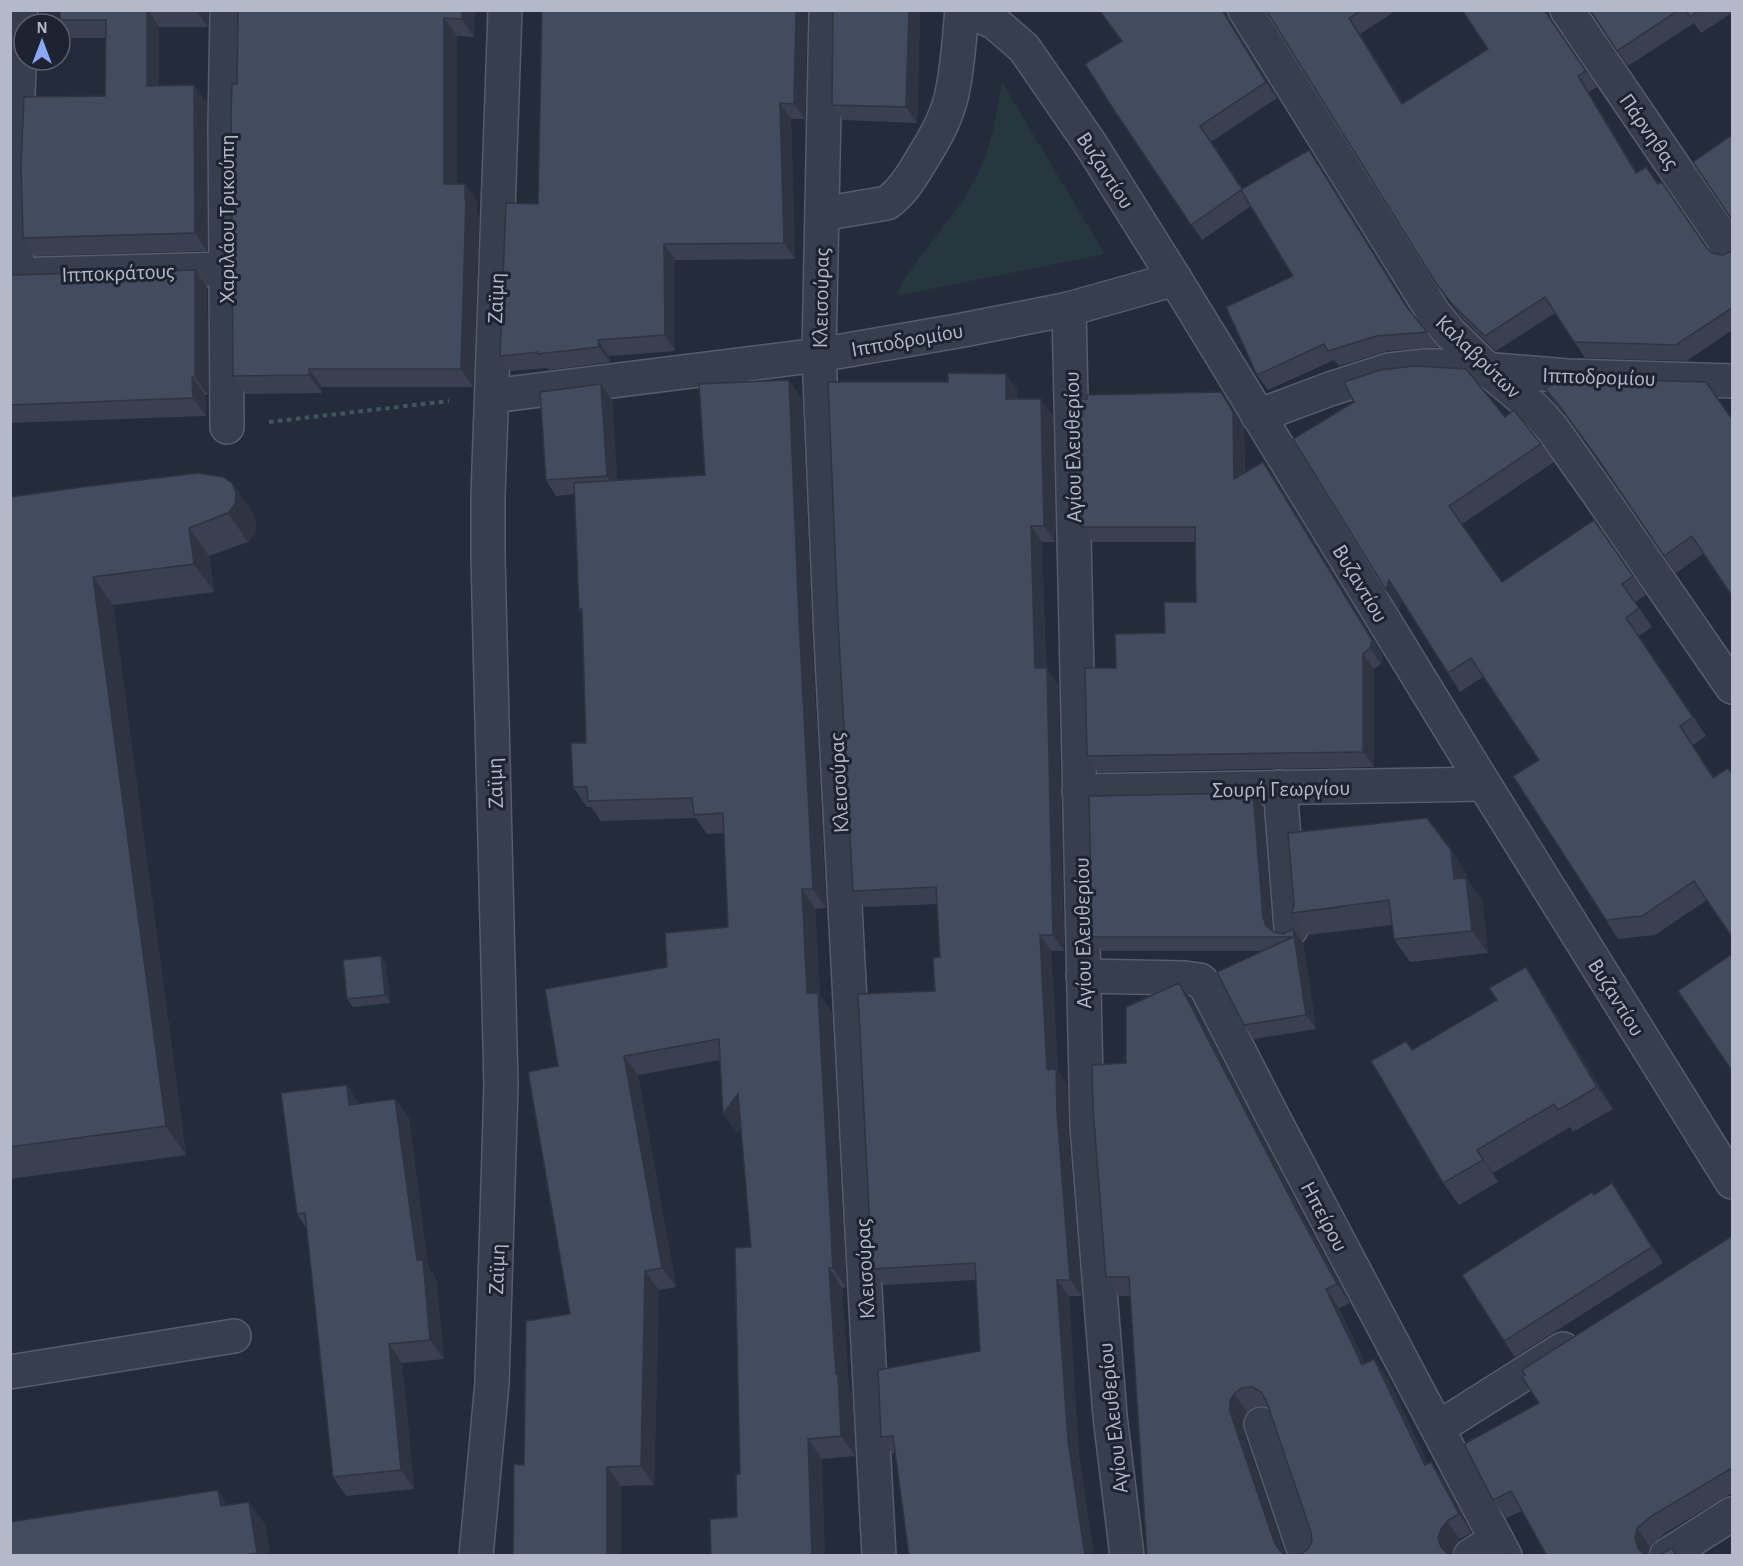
<svg xmlns="http://www.w3.org/2000/svg" width="1743" height="1566" viewBox="0 0 1743 1566" font-family="'Alegreya Sans',sans-serif">
<rect width="100%" height="100%" fill="#242c3c"/>
<!-- green -->
<path fill="#26383d" d="M 1002,82 L 1105,254 L 899,295 L 898,291 C 920,250 956,218 977,176 C 992,147 996,113 1002,82 Z"/>
<g fill="none" stroke-linecap="round" stroke-linejoin="round">
<!-- minor casing -->
<g stroke="#565c6b" stroke-width="36">
<g id="minor">
<path d="M 227,10 L 225,128 L 227,427"/>
<path d="M 826,10 L 819,355 L 831,638 L 879,1556"/>
<path d="M 964,10 L 994,22 L 1024,48 L 1091,145 L 1175,279 L 1484,784 L 1732,1182"/>
<path d="M 1245,10 L 1433,312 L 1450,333 L 1488,370 L 1535,409 L 1552,428 L 1594,487 L 1732,687"/>
<path d="M 1567,10 L 1732,252"/>
<path d="M 822,214 L 887,203 C 901,193 910,179 919,164 C 932,143 945,122 951,98 C 958,69 959,40 962,10"/>
<path d="M 17,274 L 15,182 L 21,10"/>
<path d="M 10,275 L 226,269"/>
<path d="M 1069,309 L 1087,1127 L 1110,1416 L 1127,1556"/>
<path d="M 492,396 L 819,355 L 963,330 L 1069,309 L 1175,279"/>
<path d="M 1258,416 L 1330,389 L 1389,370 L 1426,366 L 1445,366 L 1568,376 L 1732,381"/>
<path d="M 1280,787 L 1291,929"/>
<path d="M 1079,791 L 1484,784"/>
<path d="M 1083,976 L 1184,978 L 1200,980 L 1205,985 L 1275,1121 L 1505,1556"/>
<path d="M 10,1372 L 234,1336"/>
<path d="M 1261,1424 L 1306,1556"/>
<path d="M 1438,1428 L 1563,1349"/>
<path d="M 476,1556 L 492,1383 L 501,1085 L 488,558 L 488,496 L 505,10"/>
<path d="M 1470,1556 L 1496,1539"/>
<path d="M 1666,1556 L 1732,1514"/>
</g>
</g>
<!-- path -->
<path stroke="#43555b" stroke-width="4" stroke-dasharray="4.5 4.5" stroke-linecap="butt" d="M 269,422 L 449,401"/>
<!-- minor -->
<use href="#minor" stroke="#373e4d" stroke-width="33"/>
</g>
<!-- wall -->
<g fill="#3a4051">
<path d="M 60,10 L 208,10 L 208,27 L 159,27 L 159,86 L 207,103 L 207,251 L 35,256 L 23,238 L 105,96 L 106,38 L 72,38 L 60,20 Z"/>
<path d="M 234,10 L 475,10 L 474,37 L 457,36 L 457,184 L 477,201 L 477,214 L 479,217 L 473,387 L 322,387 L 322,393 L 246,394 L 233,376 L 238,16 Z"/>
<path d="M 542,10 L 807,10 L 805,119 L 791,119 L 795,259 L 675,260 L 675,351 L 609,356 L 610,362 L 549,370 L 548,368 L 511,371 L 500,356 L 538,204 Z"/>
<path d="M 920,10 L 917,123 L 843,120 L 832,105 Z"/>
<path d="M 1099,10 L 1226,10 L 1229,19 L 1277,98 L 1211,142 L 1243,189 L 1309,150 L 1320,166 L 1411,313 L 1427,332 L 1438,347 L 1387,351 L 1339,366 L 1334,360 L 1268,390 L 1257,375 L 1293,276 L 1251,206 L 1202,240 L 1112,107 L 1122,41 Z"/>
<path d="M 1266,10 L 1397,10 L 1360,34 L 1403,103 L 1488,49 L 1462,10 L 1548,10 L 1551,20 L 1597,87 L 1589,92 L 1637,173 L 1659,184 L 1706,248 L 1712,253 L 1723,255 L 1732,251 L 1732,330 L 1688,360 L 1689,361 L 1585,358 L 1555,313 L 1496,351 L 1464,320 L 1437,285 Z"/>
<path d="M 1590,10 L 1732,10 L 1732,13 L 1701,33 L 1694,23 L 1628,66 Z"/>
<path d="M 195,270 L 207,288 L 208,395 L 205,395 L 206,416 L 10,423 L 10,275 Z"/>
<path d="M 1006,374 L 1017,390 L 1017,399 L 1053,415 L 1055,542 L 1042,542 L 1046,668 L 1058,684 L 1064,951 L 1051,951 L 1058,1071 L 1067,1085 L 1068,1128 L 1082,1296 L 1069,1296 L 1079,1457 L 1094,1556 L 909,1556 L 895,1453 L 892,1453 L 881,1437 L 980,1351 L 976,1280 L 884,1285 L 872,1269 L 935,991 L 940,957 L 937,904 L 864,907 L 853,891 L 948,382 Z"/>
<path d="M 789,380 L 802,399 L 812,639 L 826,908 L 815,909 L 820,995 L 832,1012 L 846,1287 L 842,1288 L 849,1390 L 852,1393 L 855,1456 L 822,1459 L 737,1517 L 740,1474 L 751,1247 L 741,1128 L 737,1133 L 720,1060 L 638,1075 L 676,1287 L 659,1290 L 654,1485 L 621,1486 L 621,1556 L 524,1465 L 570,1314 L 558,1066 L 667,967 L 728,927 L 724,833 L 707,834 L 696,818 L 601,821 L 591,807 L 587,807 L 573,787 L 586,743 L 582,613 L 579,609 L 575,494 L 556,496 L 546,480 L 601,384 L 612,400 L 617,480 L 705,475 Z"/>
<path d="M 1706,382 L 1704,553 L 1676,573 L 1604,468 L 1567,417 L 1557,406 L 1545,389 Z"/>
<path d="M 1221,392 L 1244,428 L 1245,473 L 1263,462 L 1274,477 L 1383,656 L 1381,664 L 1374,669 L 1374,767 L 1098,772 L 1087,756 L 1116,668 L 1165,633 L 1196,602 L 1195,542 L 1093,542 L 1082,527 L 1087,399 Z"/>
<path d="M 1505,417 L 1541,444 L 1554,462 L 1462,524 L 1502,582 L 1594,520 L 1646,595 L 1635,602 L 1652,627 L 1639,636 L 1706,736 L 1693,745 L 1714,777 L 1707,900 L 1655,935 L 1618,939 L 1606,920 L 1539,760 L 1483,677 L 1460,692 L 1448,673 L 1402,599 L 1399,609 L 1386,590 Z"/>
<path d="M 232,483 L 252,512 L 256,522 L 255,533 L 248,542 L 209,556 L 214,592 L 113,605 L 186,1155 L 10,1179 L 10,497 Z"/>
<path d="M 1263,807 L 1272,931 L 1274,932 L 1283,934 L 1293,929 L 1303,943 L 1316,1029 L 1254,1039 L 1244,1025 L 1263,951 L 1102,951 L 1092,937 Z"/>
<path d="M 1466,872 L 1467,879 L 1482,900 L 1488,953 L 1410,962 L 1394,939 L 1392,925 L 1308,935 L 1292,913 Z"/>
<path d="M 386,964 L 390,1003 L 353,1007 L 347,999 Z"/>
<path d="M 1541,990 L 1613,1109 L 1573,1132 L 1570,1127 L 1493,1173 L 1498,1182 L 1459,1205 L 1443,1183 L 1412,1050 Z"/>
<path d="M 1192,1001 L 1309,1228 L 1350,1303 L 1339,1308 L 1365,1363 L 1387,1377 L 1428,1464 L 1431,1462 L 1444,1480 L 1471,1533 L 1460,1539 L 1454,1547 L 1452,1555 L 1308,1549 L 1312,1541 L 1311,1532 L 1269,1408 L 1265,1406 L 1254,1407 L 1247,1412 L 1243,1420 L 1243,1430 L 1147,1556 L 1131,1296 L 1119,1296 L 1106,1277 L 1126,1063 Z"/>
<path d="M 395,1099 L 409,1118 L 428,1267 L 436,1278 L 444,1359 L 402,1363 L 414,1489 L 346,1496 L 333,1477 L 307,1229 L 297,1214 L 360,1104 Z"/>
<path d="M 1612,1183 L 1663,1263 L 1515,1357 L 1504,1341 Z"/>
<path d="M 1732,1235 L 1732,1493 L 1665,1533 L 1650,1547 L 1648,1555 L 1522,1511 L 1506,1518 L 1493,1500 L 1539,1403 Z"/>
<path d="M 228,1505 L 265,1524 L 270,1556 L 10,1556 Z"/>
</g>
<!-- shaded-wall -->
<g fill="#2f3442">
<path d="M 147,10 L 148,10 L 159,27 L 159,104 L 147,86 Z"/>
<path d="M 196,10 L 208,10 L 208,27 Z"/>
<path d="M 462,10 L 475,10 L 474,37 L 462,19 Z"/>
<path d="M 796,10 L 807,10 L 805,119 L 794,104 Z"/>
<path d="M 909,10 L 920,10 L 917,123 L 906,107 Z"/>
<path d="M 1222,10 L 1226,10 L 1229,19 L 1277,98 L 1266,82 Z"/>
<path d="M 1544,10 L 1548,10 L 1551,20 L 1597,87 Z"/>
<path d="M 444,18 L 457,36 L 457,201 L 444,184 Z"/>
<path d="M 1349,18 L 1360,34 L 1413,119 L 1402,104 Z"/>
<path d="M 1578,76 L 1589,92 L 1647,189 L 1636,173 Z"/>
<path d="M 194,85 L 207,103 L 207,251 L 195,233 Z"/>
<path d="M 780,103 L 791,119 L 795,259 L 784,243 Z"/>
<path d="M 1309,150 L 1320,166 L 1417,322 L 1406,306 Z"/>
<path d="M 465,184 L 477,201 L 477,214 L 479,217 L 473,387 L 461,369 Z"/>
<path d="M 664,244 L 675,260 L 675,351 L 665,335 Z"/>
<path d="M 195,270 L 207,288 L 208,395 L 195,377 Z"/>
<path d="M 598,340 L 609,356 L 610,362 L 599,347 Z"/>
<path d="M 309,369 L 322,387 L 322,393 L 309,375 Z"/>
<path d="M 1006,374 L 1017,390 L 1017,415 L 1006,399 Z"/>
<path d="M 192,377 L 205,395 L 206,416 L 193,398 Z"/>
<path d="M 789,380 L 802,399 L 812,639 L 826,908 L 813,889 L 799,619 Z"/>
<path d="M 601,384 L 612,400 L 618,492 L 607,476 Z"/>
<path d="M 1221,392 L 1244,428 L 1245,495 L 1234,479 Z"/>
<path d="M 1041,399 L 1053,415 L 1055,542 L 1044,526 Z"/>
<path d="M 1263,462 L 1274,477 L 1383,656 L 1381,664 L 1370,648 Z"/>
<path d="M 232,483 L 252,512 L 256,522 L 255,533 L 248,542 L 228,513 Z"/>
<path d="M 1031,526 L 1042,542 L 1046,684 L 1035,668 Z"/>
<path d="M 189,528 L 209,556 L 214,592 L 194,564 Z"/>
<path d="M 93,577 L 113,605 L 186,1155 L 166,1126 Z"/>
<path d="M 1389,580 L 1402,598 L 1399,609 L 1386,590 Z"/>
<path d="M 1363,654 L 1374,669 L 1374,767 L 1363,752 Z"/>
<path d="M 1047,668 L 1058,684 L 1064,951 L 1053,935 Z"/>
<path d="M 1680,726 L 1693,745 L 1726,796 L 1713,778 Z"/>
<path d="M 1253,793 L 1263,807 L 1272,931 L 1266,926 L 1263,917 Z"/>
<path d="M 1451,850 L 1466,872 L 1467,879 L 1482,900 L 1488,953 L 1472,931 L 1454,879 Z"/>
<path d="M 802,889 L 815,909 L 820,995 L 832,1012 L 846,1287 L 833,1268 L 807,993 Z"/>
<path d="M 1293,929 L 1303,943 L 1316,1029 L 1306,1015 Z"/>
<path d="M 1040,935 L 1051,951 L 1058,1071 L 1067,1085 L 1068,1128 L 1082,1296 L 1070,1280 L 1047,1070 Z"/>
<path d="M 381,956 L 386,964 L 390,1003 L 385,995 Z"/>
<path d="M 1526,967 L 1541,990 L 1613,1109 L 1597,1087 Z"/>
<path d="M 1179,983 L 1192,1001 L 1309,1228 L 1350,1303 L 1337,1284 L 1296,1209 Z"/>
<path d="M 624,1056 L 638,1075 L 676,1287 L 662,1268 Z"/>
<path d="M 347,1085 L 360,1104 L 349,1105 Z"/>
<path d="M 738,1094 L 752,1114 L 737,1133 L 723,1114 Z"/>
<path d="M 395,1099 L 409,1118 L 428,1267 L 436,1278 L 444,1359 L 430,1340 L 417,1260 Z"/>
<path d="M 1477,1150 L 1493,1173 L 1498,1182 L 1483,1160 Z"/>
<path d="M 1612,1183 L 1623,1199 L 1663,1263 L 1652,1247 Z"/>
<path d="M 829,1268 L 842,1288 L 849,1390 L 852,1393 L 855,1456 L 841,1436 Z"/>
<path d="M 645,1271 L 659,1290 L 654,1485 L 641,1466 Z"/>
<path d="M 1057,1280 L 1069,1296 L 1079,1457 L 1094,1556 L 1085,1556 L 1068,1441 Z"/>
<path d="M 1326,1289 L 1339,1308 L 1375,1383 L 1362,1365 Z"/>
<path d="M 389,1344 L 402,1363 L 414,1489 L 401,1470 Z"/>
<path d="M 1374,1359 L 1387,1377 L 1437,1484 L 1425,1465 Z"/>
<path d="M 1234,1394 L 1247,1412 L 1243,1420 L 1243,1430 L 1286,1556 L 1284,1556 L 1275,1544 L 1230,1412 L 1230,1401 Z"/>
<path d="M 808,1439 L 822,1459 L 825,1556 L 812,1556 Z"/>
<path d="M 1431,1462 L 1444,1480 L 1471,1533 L 1459,1514 Z"/>
<path d="M 607,1467 L 621,1486 L 621,1556 L 607,1556 Z"/>
<path d="M 218,1490 L 234,1513 L 221,1506 Z"/>
<path d="M 249,1502 L 265,1524 L 270,1556 L 258,1556 L 257,1553 Z"/>
<path d="M 1447,1521 L 1460,1539 L 1454,1547 L 1452,1556 L 1447,1556 L 1441,1547 L 1438,1538 L 1441,1529 Z"/>
<path d="M 1637,1528 L 1650,1547 L 1648,1556 L 1643,1556 L 1638,1548 L 1635,1539 Z"/>
</g>
<!-- building -->
<g fill="#434b5e" stroke="#2f3442" stroke-width="1.5">
<path d="M 60,10 L 147,10 L 147,86 L 194,85 L 195,233 L 23,238 L 21,164 L 24,97 L 105,96 L 106,20 L 60,20 Z"/>
<path d="M 238,10 L 462,10 L 462,19 L 444,18 L 444,184 L 465,184 L 465,199 L 466,199 L 461,369 L 309,369 L 309,375 L 233,376 L 231,110 L 232,84 L 237,84 Z"/>
<path d="M 542,10 L 796,10 L 794,104 L 780,103 L 784,243 L 664,244 L 665,335 L 598,340 L 599,347 L 538,354 L 538,352 L 500,356 L 506,203 L 538,204 Z"/>
<path d="M 833,10 L 909,10 L 906,107 L 832,105 Z"/>
<path d="M 1099,10 L 1222,10 L 1266,82 L 1200,126 L 1242,189 L 1309,150 L 1406,306 L 1427,332 L 1376,336 L 1328,351 L 1324,344 L 1257,375 L 1226,307 L 1293,276 L 1241,190 L 1191,225 L 1112,107 L 1085,64 L 1122,41 Z"/>
<path d="M 1266,10 L 1362,10 L 1349,18 L 1402,104 L 1488,49 L 1462,10 L 1544,10 L 1586,71 L 1578,76 L 1636,173 L 1646,167 L 1658,184 L 1662,182 L 1706,247 L 1712,253 L 1723,255 L 1732,251 L 1732,308 L 1677,344 L 1678,345 L 1574,342 L 1545,297 L 1485,336 L 1453,305 L 1437,285 Z"/>
<path d="M 1590,10 L 1679,10 L 1617,51 Z"/>
<path d="M 1686,10 L 1700,10 L 1690,17 Z"/>
<path d="M 1732,135 L 1732,220 L 1693,162 Z"/>
<path d="M 195,270 L 195,377 L 192,377 L 193,398 L 10,405 L 10,275 Z"/>
<path d="M 1414,366 L 1466,369 L 1505,417 L 1514,410 L 1541,444 L 1449,506 L 1502,582 L 1594,520 L 1633,576 L 1622,584 L 1639,608 L 1626,618 L 1693,717 L 1680,726 L 1713,778 L 1728,768 L 1732,774 L 1732,937 L 1694,881 L 1642,916 L 1606,920 L 1513,776 L 1539,760 L 1471,658 L 1448,673 L 1389,580 L 1386,590 L 1293,439 L 1354,402 L 1344,382 L 1380,370 Z"/>
<path d="M 948,373 L 1006,374 L 1006,399 L 1041,399 L 1044,526 L 1031,526 L 1035,668 L 1047,668 L 1053,935 L 1040,935 L 1047,1070 L 1056,1069 L 1057,1112 L 1070,1280 L 1057,1280 L 1068,1441 L 1085,1556 L 909,1556 L 893,1436 L 881,1437 L 878,1370 L 980,1351 L 975,1263 L 872,1269 L 858,994 L 935,991 L 933,958 L 940,957 L 936,887 L 853,891 L 838,621 L 828,382 L 948,382 Z"/>
<path d="M 1559,378 L 1706,382 L 1732,419 L 1732,596 L 1692,536 L 1664,556 L 1598,459 L 1555,400 L 1545,389 Z"/>
<path d="M 789,380 L 799,619 L 813,889 L 802,889 L 807,993 L 818,993 L 833,1268 L 829,1268 L 836,1374 L 838,1374 L 841,1436 L 808,1439 L 812,1556 L 711,1556 L 710,1519 L 737,1517 L 736,1475 L 740,1474 L 735,1248 L 751,1247 L 738,1094 L 723,1114 L 719,1039 L 624,1056 L 662,1268 L 645,1271 L 641,1466 L 607,1467 L 607,1556 L 513,1556 L 514,1464 L 524,1465 L 526,1321 L 570,1314 L 528,1072 L 558,1066 L 545,989 L 667,967 L 665,933 L 728,927 L 723,813 L 694,815 L 692,798 L 588,801 L 587,787 L 573,787 L 571,743 L 586,743 L 582,609 L 579,609 L 574,483 L 705,475 L 699,384 Z"/>
<path d="M 601,384 L 607,476 L 546,480 L 540,392 Z"/>
<path d="M 1221,392 L 1233,412 L 1234,479 L 1263,462 L 1372,640 L 1370,648 L 1363,654 L 1363,752 L 1087,756 L 1085,668 L 1116,668 L 1115,634 L 1165,633 L 1164,602 L 1196,602 L 1195,527 L 1082,527 L 1079,399 L 1087,399 L 1087,395 Z"/>
<path d="M 198,473 L 223,477 L 232,483 L 236,493 L 235,504 L 228,513 L 189,528 L 194,564 L 93,577 L 166,1126 L 10,1147 L 10,497 L 82,487 Z"/>
<path d="M 1253,793 L 1263,917 L 1266,926 L 1274,932 L 1283,934 L 1293,929 L 1306,1015 L 1244,1025 L 1217,972 L 1293,937 L 1092,937 L 1089,796 Z"/>
<path d="M 1427,818 L 1451,850 L 1454,879 L 1466,878 L 1472,931 L 1394,939 L 1389,900 L 1292,913 L 1294,905 L 1288,833 Z"/>
<path d="M 1732,954 L 1732,1071 L 1678,991 Z"/>
<path d="M 381,956 L 385,995 L 347,999 L 343,960 Z"/>
<path d="M 1526,967 L 1597,1087 L 1558,1110 L 1554,1104 L 1477,1150 L 1483,1160 L 1443,1183 L 1371,1061 L 1406,1041 L 1412,1050 L 1497,1000 L 1489,988 Z"/>
<path d="M 1179,983 L 1296,1209 L 1337,1284 L 1326,1289 L 1362,1365 L 1374,1359 L 1425,1465 L 1431,1462 L 1459,1514 L 1447,1521 L 1441,1529 L 1438,1538 L 1441,1547 L 1449,1555 L 1454,1556 L 1298,1556 L 1308,1549 L 1312,1541 L 1311,1532 L 1266,1400 L 1261,1392 L 1252,1387 L 1242,1388 L 1234,1394 L 1230,1401 L 1230,1412 L 1275,1544 L 1281,1552 L 1289,1556 L 1147,1556 L 1129,1277 L 1106,1277 L 1093,1108 L 1092,1065 L 1126,1063 L 1126,1007 Z"/>
<path d="M 347,1085 L 349,1105 L 395,1099 L 417,1260 L 423,1260 L 430,1340 L 389,1344 L 401,1470 L 333,1477 L 305,1213 L 297,1214 L 281,1093 Z"/>
<path d="M 1612,1183 L 1652,1247 L 1504,1341 L 1462,1275 L 1592,1192 L 1594,1195 Z"/>
<path d="M 1732,1235 L 1732,1473 L 1730,1469 L 1653,1515 L 1637,1528 L 1635,1539 L 1638,1548 L 1644,1554 L 1651,1556 L 1547,1556 L 1511,1491 L 1493,1500 L 1464,1444 L 1539,1403 L 1522,1377 L 1525,1375 L 1522,1370 L 1729,1238 Z"/>
<path d="M 218,1490 L 221,1506 L 249,1502 L 257,1553 L 241,1556 L 10,1556 L 10,1522 Z"/>
<path d="M 1672,1548 L 1677,1556 L 1657,1556 L 1663,1553 Z"/>
</g>
<g text-anchor="middle" stroke-width="6" stroke-linejoin="round" paint-order="stroke">
<!-- street labels -->
<g font-size="22" fill="#b3b9c8" stroke="#1d2331">
<text transform="translate(1650 131) rotate(55)" y="8">Πάρνηθας</text>
<text transform="translate(1106 170) rotate(57)" y="8">Βυζαντίου</text>
<text transform="translate(226 219) rotate(-90)" y="8">Χαριλάου Τρικούπη</text>
<text transform="translate(118 272) rotate(-2)" y="8">Ιπποκράτους</text>
<text transform="translate(495 298) rotate(-88)" y="8">Ζαϊμη</text>
<text transform="translate(820 298) rotate(-89)" y="8">Κλεισούρας</text>
<text transform="translate(907 339) rotate(-10)" y="8">Ιπποδρομίου</text>
<text transform="translate(1479 356) rotate(44)" y="8">Καλαβρύτων</text>
<text transform="translate(1599 376) rotate(2)" y="8">Ιπποδρομίου</text>
<text transform="translate(1072 447) rotate(-91)" y="8">Αγίου Ελευθερίου</text>
<text transform="translate(1361 583) rotate(59)" y="8">Βυζαντίου</text>
<text transform="translate(494 783) rotate(-92)" y="8">Ζαϊμη</text>
<text transform="translate(838 783) rotate(-93)" y="8">Κλεισούρας</text>
<text transform="translate(1281 788) rotate(-1)" y="8">Σουρή Γεωργίου</text>
<text transform="translate(1082 933) rotate(-91)" y="8">Αγίου Ελευθερίου</text>
<text transform="translate(1617 997) rotate(58)" y="8">Βυζαντίου</text>
<text transform="translate(1325 1216) rotate(62)" y="8">Ηπείρου</text>
<text transform="translate(496 1269) rotate(-88)" y="8">Ζαϊμη</text>
<text transform="translate(864 1269) rotate(-93)" y="8">Κλεισούρας</text>
<text transform="translate(1112 1418) rotate(-96)" y="8">Αγίου Ελευθερίου</text>
</g>
</g>
<!-- border -->
<rect width="1743" height="1566" fill="none" stroke="#b3b9c8" stroke-width="24"/>
<!-- north arrow -->
<g transform="translate(42 42)"><circle r="28" fill="#1d2331" stroke="#595f6d" stroke-width="1.5"/>
<path d="M0-4.5L10 22L0 15L-10 22Z" fill="#89a8f7"/>
<text y="-9" font-size="16" font-weight="bold" text-anchor="middle" fill="#b3b9c8">N</text>
</g>
</svg>
